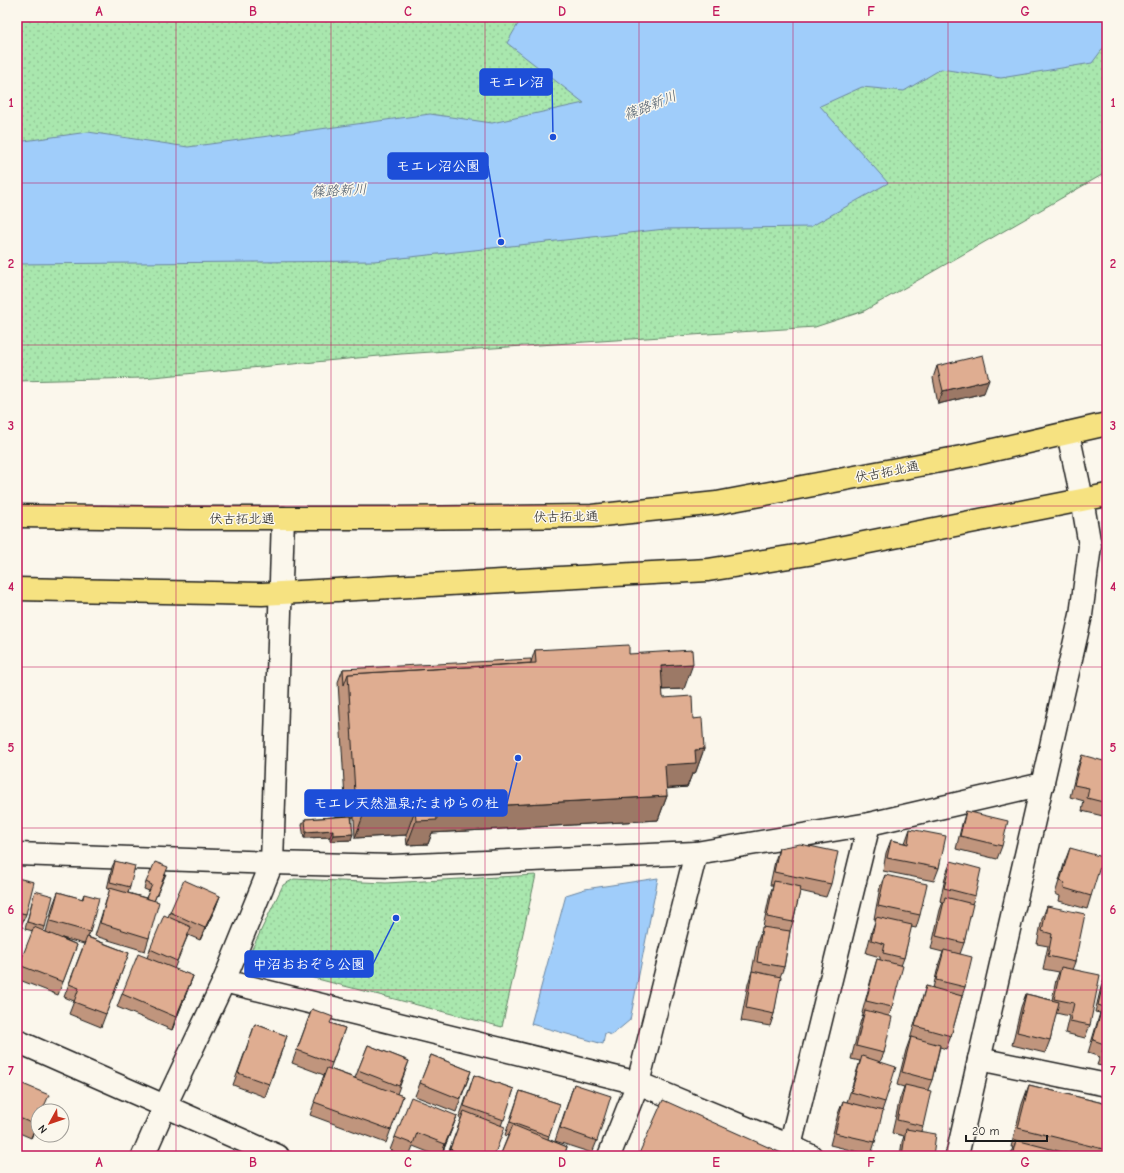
<svg xmlns="http://www.w3.org/2000/svg" width="1124" height="1173" viewBox="0 0 1124 1173" font-family="'Comic Neue','Klee One',sans-serif">
<defs>
<pattern id="park-dots" width="8" height="8" patternUnits="userSpaceOnUse"><rect width="8" height="8" fill="#a9e7ae"/><path d="M2 2h.1M6 6h.1" fill="none" stroke="#91c695" stroke-width="1.8" stroke-linecap="round"/></pattern>
</defs>
<rect width="100%" height="100%" fill="#fbf7ec"/>
<filter id="ink" filterUnits="userSpaceOnUse"><feTurbulence type="fractalNoise" baseFrequency=".025" numOctaves="2"/><feDisplacementMap in="SourceGraphic" scale="8" xChannelSelector="R" yChannelSelector="G"/><feConvolveMatrix kernelMatrix="1 2 1 2 8 2 1 2 1" color-interpolation-filters="sRGB"/></filter>
<g filter="url(#ink)">
<!-- park -->
<g fill="url(#park-dots)" stroke="#628265">
<path d="M 17,17 L 1107,17 L 1107,172 L 864,311 L 815,327 L 401,354 L 142,378 L 17,381 Z"/>
<path d="M 536,875 L 502,1027 L 256,963 L 251,951 L 283,885 L 294,879 L 386,883 Z"/>
</g>
<!-- water -->
<g fill="#a0cdfa" stroke="#6b86a1">
<path d="M 522,17 L 1107,17 L 1107,43 L 1092,63 L 1001,78 L 941,69 L 904,91 L 862,87 L 820,106 L 888,183 L 810,227 L 665,229 L 374,261 L 17,264 L 17,142 L 88,132 L 188,147 L 430,114 L 492,123 L 584,103 L 507,43 Z"/>
<path d="M 658,878 L 630,1020 L 612,1035 L 605,1033 L 603,1044 L 531,1024 L 566,895 L 585,889 Z"/>
</g>
<g fill="none" stroke-linecap="round" stroke-linejoin="round">
<!-- minor casing -->
<g stroke="#1c1c1c" stroke-width="25">
<g id="minor">
<path d="M 17,854 L 272,863 L 392,866 L 696,853 L 869,824 L 1043,784"/>
<path d="M 224,981 L 638,1083 L 790,1146 L 811,1156"/>
<path d="M 17,1041 L 278,1156"/>
<path d="M 979,1059 L 1107,1085"/>
<path d="M 790,1146 L 869,824"/>
<path d="M 143,1156 L 165,1106 L 224,981 L 272,863 L 283,518"/>
<path d="M 609,1156 L 638,1083 L 696,853"/>
<path d="M 957,1156 L 1081,615 L 1090,546 L 1082,499 L 1068,433"/>
</g>
</g>
<!-- major casing -->
<g stroke="#1c1c1c" stroke-width="25">
<g id="major">
<path d="M 17,516 L 190,518 L 392,518 L 592,516 L 717,503 L 967,456 L 1107,424"/>
<path d="M 17,589 L 262,594 L 708,570 L 808,554 L 1107,495"/>
</g>
</g>
<!-- minor -->
<use href="#minor" stroke="#fbf7ec" stroke-width="22"/>
<!-- major -->
<use href="#major" stroke="#f6e281" stroke-width="22"/>
</g>
<!-- wall -->
<g fill="#c0957d" stroke="#1c1c1c">
<path d="M 937,366 L 984,393 L 938,404 L 933,378 Z"/>
<path d="M 535,650 L 629,654 L 684,689 L 662,690 L 663,698 L 693,719 L 704,749 L 695,774 L 692,774 L 687,787 L 666,789 L 667,796 L 658,820 L 432,833 L 428,844 L 407,845 L 406,835 L 355,838 L 354,817 L 352,817 L 351,840 L 330,841 L 330,837 L 304,838 L 302,825 L 305,819 L 346,816 L 338,682 L 343,669 L 531,662 Z"/>
<path d="M 1082,755 L 1106,777 L 1107,778 L 1107,817 L 1082,811 L 1084,801 L 1070,797 L 1077,768 Z"/>
<path d="M 966,811 L 1002,846 L 997,859 L 956,849 L 962,824 Z"/>
<path d="M 910,829 L 939,868 L 934,881 L 883,871 L 886,853 L 891,840 L 905,843 Z"/>
<path d="M 779,848 L 831,884 L 826,897 L 800,891 L 793,922 L 790,931 L 784,967 L 780,977 L 774,1014 L 770,1026 L 741,1021 L 748,984 L 752,971 L 758,940 L 763,927 L 770,894 L 773,885 L 770,885 L 775,861 Z"/>
<path d="M 1070,848 L 1091,896 L 1087,909 L 1059,901 L 1060,896 L 1055,894 L 1065,861 Z"/>
<path d="M 115,861 L 130,887 L 128,893 L 146,898 L 149,891 L 144,889 L 146,882 L 166,874 L 154,901 L 149,938 L 145,951 L 95,936 L 106,901 L 110,889 L 107,889 L 112,867 Z"/>
<path d="M 951,861 L 975,896 L 972,904 L 964,943 L 960,954 L 965,987 L 962,996 L 951,1036 L 946,1049 L 940,1047 L 932,1080 L 928,1090 L 923,1126 L 921,1131 L 933,1156 L 900,1156 L 902,1142 L 904,1136 L 892,1133 L 900,1098 L 904,1087 L 897,1085 L 906,1050 L 910,1039 L 922,999 L 926,986 L 933,988 L 939,963 L 943,952 L 931,949 L 940,910 L 943,902 L 940,901 L 946,874 Z"/>
<path d="M 885,875 L 920,915 L 916,928 L 911,927 L 904,958 L 901,966 L 892,1007 L 889,1016 L 884,1053 L 880,1062 L 885,1102 L 882,1111 L 875,1142 L 871,1155 L 830,1145 L 838,1114 L 843,1101 L 847,1102 L 860,1061 L 851,1059 L 860,1023 L 863,1014 L 862,1013 L 873,972 L 877,959 L 880,960 L 880,957 L 866,953 L 872,930 L 876,919 L 874,919 L 880,887 Z"/>
<path d="M 17,878 L 26,914 L 21,926 L 17,943 Z"/>
<path d="M 35,891 L 45,927 L 43,931 L 46,932 L 53,905 L 58,892 L 82,899 L 84,894 L 90,932 L 88,937 L 129,953 L 101,1027 L 69,1014 L 74,1001 L 64,997 L 84,944 L 62,938 L 77,945 L 58,995 L 17,979 L 17,971 L 33,931 L 25,929 L 33,898 Z"/>
<path d="M 220,896 L 215,909 L 200,940 L 188,935 L 174,969 L 193,976 L 172,1030 L 117,1007 L 122,994 L 147,958 L 150,949 L 168,917 L 170,912 Z"/>
<path d="M 1047,906 L 1075,962 L 1072,970 L 1090,1025 L 1085,1038 L 1065,1033 L 1069,1016 L 1056,1013 L 1050,1040 L 1045,1053 L 1012,1045 L 1021,1007 L 1026,994 L 1052,1000 L 1056,980 L 1059,972 L 1043,969 L 1048,946 L 1037,944 L 1042,919 Z"/>
<path d="M 1104,980 L 1107,981 L 1107,1067 L 1097,1065 L 1100,1057 L 1088,1053 L 1100,1013 L 1095,1012 L 1101,987 Z"/>
<path d="M 312,1009 L 330,1023 L 345,1028 L 330,1069 L 355,1078 L 368,1045 L 409,1061 L 397,1094 L 403,1096 L 386,1143 L 310,1115 L 324,1075 L 292,1063 Z"/>
<path d="M 255,1024 L 287,1036 L 265,1097 L 233,1085 Z"/>
<path d="M 431,1055 L 471,1071 L 456,1112 L 415,1096 Z"/>
<path d="M 474,1075 L 514,1089 L 501,1126 L 494,1156 L 447,1156 L 461,1119 L 459,1118 Z"/>
<path d="M 574,1084 L 597,1141 L 592,1153 L 555,1141 Z"/>
<path d="M 1029,1085 L 1107,1104 L 1107,1156 L 1010,1156 L 1013,1147 L 1011,1147 L 1022,1104 Z"/>
<path d="M 17,1086 L 38,1111 L 38,1122 L 31,1138 L 17,1132 Z"/>
<path d="M 520,1091 L 560,1104 L 548,1139 L 567,1147 L 564,1156 L 500,1156 L 508,1136 L 505,1135 Z"/>
<path d="M 457,1116 L 441,1156 L 438,1156 L 413,1146 L 409,1156 L 405,1156 L 390,1150 L 395,1137 Z"/>
</g>
<!-- shaded-wall -->
<g fill="#9c7966" stroke="#1c1c1c">
<path d="M 989,380 L 984,393 L 938,404 L 943,391 Z"/>
<path d="M 693,664 L 684,689 L 652,690 L 661,666 Z"/>
<path d="M 704,749 L 695,774 L 692,774 L 687,787 L 656,789 L 665,765 L 695,750 Z"/>
<path d="M 363,792 L 354,817 L 346,817 L 355,793 Z"/>
<path d="M 667,796 L 658,820 L 432,833 L 428,844 L 407,845 L 416,821 L 436,809 Z"/>
<path d="M 415,810 L 406,835 L 355,838 L 364,813 Z"/>
<path d="M 333,830 L 330,837 L 304,838 L 306,832 Z"/>
<path d="M 353,834 L 351,840 L 330,841 L 333,835 Z"/>
<path d="M 220,896 L 215,909 L 200,940 L 205,928 Z"/>
<path d="M 193,976 L 188,989 L 172,1030 L 176,1017 Z"/>
<path d="M 457,1116 L 452,1129 L 441,1156 L 445,1144 Z"/>
<path d="M 38,1120 L 38,1122 L 31,1138 Z"/>
</g>
<!-- building -->
<g fill="#dfad91" stroke="#1c1c1c">
<path d="M 983,355 L 989,380 L 943,391 L 937,366 Z"/>
<path d="M 629,645 L 629,654 L 692,650 L 693,664 L 661,666 L 663,698 L 692,696 L 693,719 L 702,718 L 704,749 L 695,750 L 696,763 L 665,765 L 667,796 L 436,809 L 437,820 L 416,821 L 415,810 L 364,813 L 363,792 L 355,793 L 348,674 L 536,663 L 535,650 Z"/>
<path d="M 531,659 L 531,663 L 348,674 L 344,685 L 343,669 Z"/>
<path d="M 1082,755 L 1107,762 L 1107,772 L 1106,777 L 1107,778 L 1107,803 L 1087,798 L 1089,788 L 1074,785 Z"/>
<path d="M 966,811 L 1008,821 L 1002,846 L 960,836 Z"/>
<path d="M 351,816 L 353,834 L 333,835 L 333,830 L 306,832 L 305,819 Z"/>
<path d="M 910,829 L 946,836 L 939,868 L 887,858 L 891,840 L 908,844 Z"/>
<path d="M 800,844 L 838,852 L 831,884 L 774,872 L 779,848 Z"/>
<path d="M 1070,848 L 1103,857 L 1091,896 L 1064,888 L 1065,883 L 1060,881 Z"/>
<path d="M 115,861 L 135,866 L 130,887 L 110,882 Z"/>
<path d="M 951,861 L 981,869 L 975,896 L 944,888 Z"/>
<path d="M 155,862 L 168,867 L 154,901 L 146,898 L 152,885 L 146,882 Z"/>
<path d="M 885,875 L 927,884 L 920,915 L 878,906 Z"/>
<path d="M 17,878 L 34,882 L 26,914 L 17,912 Z"/>
<path d="M 184,880 L 220,896 L 205,928 L 170,912 Z"/>
<path d="M 774,881 L 801,887 L 793,922 L 767,917 Z"/>
<path d="M 110,888 L 159,902 L 149,938 L 100,923 Z"/>
<path d="M 35,891 L 53,896 L 45,927 L 27,922 Z"/>
<path d="M 58,892 L 83,899 L 84,894 L 99,898 L 90,932 L 50,921 Z"/>
<path d="M 945,897 L 973,904 L 964,943 L 936,936 Z"/>
<path d="M 1047,906 L 1085,914 L 1075,962 L 1048,956 L 1052,934 L 1042,931 Z"/>
<path d="M 164,915 L 191,927 L 177,961 L 150,949 Z"/>
<path d="M 876,917 L 912,925 L 904,958 L 883,953 L 885,944 L 871,940 Z"/>
<path d="M 17,924 L 23,927 L 17,941 Z"/>
<path d="M 34,927 L 77,945 L 63,982 L 19,965 Z"/>
<path d="M 762,927 L 790,931 L 784,967 L 757,962 Z"/>
<path d="M 87,937 L 129,953 L 106,1014 L 74,1002 L 79,988 L 69,984 Z"/>
<path d="M 944,950 L 972,957 L 965,987 L 936,980 Z"/>
<path d="M 138,954 L 193,976 L 176,1017 L 122,994 Z"/>
<path d="M 877,959 L 903,966 L 892,1007 L 866,1001 Z"/>
<path d="M 1061,967 L 1100,975 L 1090,1025 L 1070,1021 L 1074,1003 L 1054,999 Z"/>
<path d="M 752,971 L 781,977 L 774,1014 L 746,1008 Z"/>
<path d="M 1104,980 L 1107,981 L 1107,1008 L 1098,1005 Z"/>
<path d="M 926,986 L 962,996 L 951,1036 L 915,1026 Z"/>
<path d="M 1026,994 L 1059,1002 L 1050,1040 L 1017,1032 Z"/>
<path d="M 1102,1008 L 1107,1010 L 1107,1053 L 1102,1052 L 1104,1044 L 1093,1040 Z"/>
<path d="M 312,1009 L 333,1017 L 330,1023 L 345,1028 L 332,1063 L 297,1050 Z"/>
<path d="M 865,1010 L 892,1017 L 884,1053 L 856,1046 Z"/>
<path d="M 255,1024 L 287,1036 L 269,1084 L 238,1073 Z"/>
<path d="M 911,1037 L 940,1045 L 932,1080 L 902,1072 Z"/>
<path d="M 368,1045 L 409,1061 L 399,1086 L 358,1070 Z"/>
<path d="M 431,1055 L 471,1071 L 460,1099 L 420,1083 Z"/>
<path d="M 862,1056 L 896,1067 L 885,1102 L 851,1092 Z"/>
<path d="M 327,1068 L 403,1096 L 391,1130 L 314,1102 Z"/>
<path d="M 474,1075 L 514,1089 L 504,1120 L 464,1106 Z"/>
<path d="M 18,1082 L 49,1095 L 42,1111 L 38,1111 L 38,1120 L 36,1125 L 17,1117 L 17,1086 Z"/>
<path d="M 574,1084 L 611,1096 L 597,1141 L 560,1128 Z"/>
<path d="M 905,1085 L 931,1091 L 923,1126 L 897,1120 Z"/>
<path d="M 1029,1085 L 1107,1104 L 1107,1150 L 1018,1128 Z"/>
<path d="M 520,1091 L 560,1104 L 549,1136 L 510,1122 Z"/>
<path d="M 411,1097 L 457,1116 L 445,1144 L 417,1133 L 413,1144 L 395,1137 Z"/>
<path d="M 663,1100 L 788,1156 L 638,1156 Z"/>
<path d="M 843,1101 L 883,1111 L 875,1142 L 835,1133 Z"/>
<path d="M 464,1111 L 505,1127 L 494,1156 L 467,1156 L 450,1149 Z"/>
<path d="M 513,1125 L 567,1147 L 564,1156 L 500,1156 Z"/>
<path d="M 906,1129 L 936,1134 L 933,1156 L 902,1156 Z"/>
<path d="M 1016,1140 L 1078,1156 L 1012,1156 Z"/>
</g>
</g>
<!-- grid -->
<path fill="none" stroke="#c2185b" stroke-width="1" stroke-opacity="0.55" d="M 176,17 L 176,1156M 331,17 L 331,1156M 485,17 L 485,1156M 639,17 L 639,1156M 793,17 L 793,1156M 948,17 L 948,1156M 17,183 L 1107,183M 17,345 L 1107,345M 17,506 L 1107,506M 17,667 L 1107,667M 17,828 L 1107,828M 17,990 L 1107,990"/>
<g text-anchor="middle" stroke-width="3" stroke-linejoin="round" paint-order="stroke">
<!-- street labels -->
<g font-size="13" fill="#1c1c1c" stroke="#fbf7ec">
<text transform="translate(887 471) rotate(-11)" y="5">伏古拓北通</text>
<text transform="translate(566 516) rotate(-1)" y="5">伏古拓北通</text>
<text x="242" y="523">伏古拓北通</text>
</g>
<!-- water labels -->
<g font-size="14" font-style="italic" fill="#4a5a6a" stroke="#fbf7ec">
<text transform="translate(650 105) rotate(-22)" y="5">篠路新川</text>
<text transform="translate(339 190) rotate(-3)" y="5">篠路新川</text>
</g>
</g>
<!-- callouts -->
<path fill="none" stroke="#1d4ed8" stroke-width="1.5" d="M553 137L552 82M501 242L488 166M518 758L507 803M396 918L373 964"/>
<g fill="#1d4ed8" stroke="#fbf7ec" stroke-width="1.5">
<circle cx="553" cy="137" r="4"/>
<circle cx="501" cy="242" r="4"/>
<circle cx="518" cy="758" r="4"/>
<circle cx="396" cy="918" r="4"/>
</g>
<g fill="#1d4ed8" stroke="#1d4ed8" stroke-width="1.5">
<rect x="480" y="69" width="72" height="26" rx="4"/>
<rect x="388" y="153" width="100" height="26" rx="4"/>
<rect x="305" y="790" width="202" height="26" rx="4"/>
<rect x="245" y="951" width="128" height="26" rx="4"/>
</g>
<g font-size="14" text-anchor="middle" font-weight="bold" fill="#fff">
<text x="516" y="87">モエレ沼</text>
<text x="438" y="171">モエレ沼公園</text>
<text x="406" y="808">モエレ天然温泉;たまゆらの杜</text>
<text x="309" y="969">中沼おおぞら公園</text>
</g>
<!-- margin -->
<rect width="1124" height="1173" fill="none" stroke="#fbf7ec" stroke-width="44"/>
<!-- north arrow -->
<g transform="translate(50 1123) rotate(230)"><circle r="19" fill="#fbf7ec" stroke="#a29f99"/>
<path d="M0-3L7 15L0 10L-7 15Z" fill="#c8321e"/>
<text y="-6" font-size="11" font-weight="bold" text-anchor="middle" fill="#1c1c1c">N</text>
</g>
<!-- scale -->
<path d="M966 1135v6h81v-6" fill="none" stroke="#1c1c1c" stroke-width="2"/>
<text x="972" y="1135" font-size="12" fill="#1c1c1c" stroke="#fbf7ec" stroke-width="3" paint-order="stroke">20 m</text>
<rect x="22" y="22" width="1080" height="1129" fill="none" stroke="#c2185b" stroke-width="1.5"/>
<g font-size="13" text-anchor="middle" font-weight="bold" fill="#c2185b">
<text x="99" y="16">A</text>
<text x="253" y="16">B</text>
<text x="408" y="16">C</text>
<text x="562" y="16">D</text>
<text x="716" y="16">E</text>
<text x="871" y="16">F</text>
<text x="1025" y="16">G</text>
<text x="11" y="107">1</text>
<text x="1113" y="107">1</text>
<text x="11" y="268">2</text>
<text x="1113" y="268">2</text>
<text x="11" y="430">3</text>
<text x="1113" y="430">3</text>
<text x="11" y="591">4</text>
<text x="1113" y="591">4</text>
<text x="11" y="752">5</text>
<text x="1113" y="752">5</text>
<text x="11" y="914">6</text>
<text x="1113" y="914">6</text>
<text x="11" y="1075">7</text>
<text x="1113" y="1075">7</text>
<text x="99" y="1167">A</text>
<text x="253" y="1167">B</text>
<text x="408" y="1167">C</text>
<text x="562" y="1167">D</text>
<text x="716" y="1167">E</text>
<text x="871" y="1167">F</text>
<text x="1025" y="1167">G</text>
</g>
</svg>
